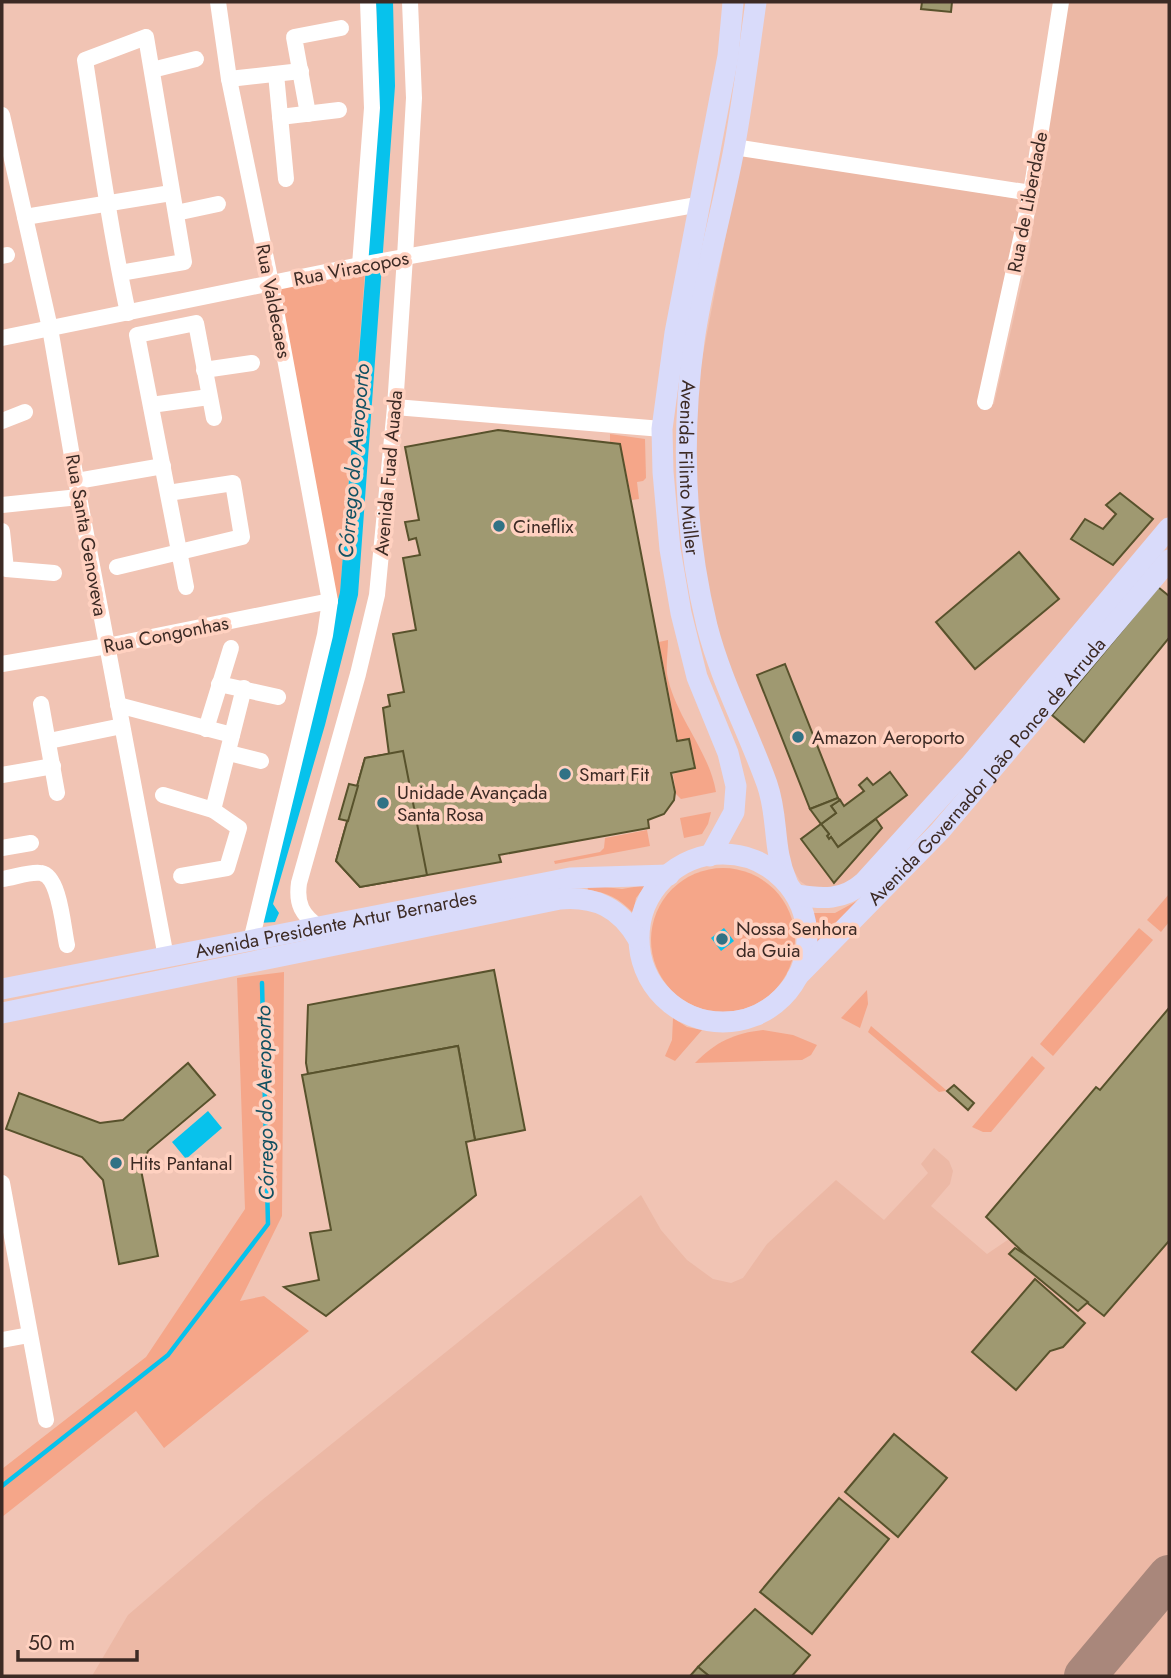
<svg xmlns="http://www.w3.org/2000/svg" width="1171" height="1678" viewBox="0 0 1171 1678" font-family="Jost,sans-serif">
<rect width="100%" height="100%" fill="#f1c4b4"/>
<!-- built -->
<g fill="#ecb8a5">
<path d="M 1068,2 L 1169,2 L 1169,515 L 1034,672 L 925,806 L 850,886 L 814,891 L 800,881 L 788,861 L 717,645 L 699,549 L 690,422 L 742,151 L 1024,200 L 981,401 L 994,404 L 1029,252 Z"/>
<path d="M 1169,1008 L 1169,1676 L 92,1676 L 128,1615 L 262,1500 L 641,1195 L 661,1230 L 687,1260 L 713,1279 L 731,1283 L 743,1278 L 767,1244 L 836,1180 L 884,1220 L 928,1173 L 921,1164 L 934,1148 L 949,1161 L 953,1171 L 950,1184 L 931,1206 L 987,1254 L 1009,1239 L 986,1217 L 1096,1087 L 1101,1090 Z"/>
</g>
<!-- green -->
<g fill="#f5a689">
<path d="M 365,272 L 340,592 L 259,923 L 332,614 L 278,288 Z"/>
<path d="M 610,434 L 645,439 L 646,478 L 643,481 L 637,482 L 639,499 L 632,500 L 620,443 L 610,442 Z"/>
<path d="M 668,640 C 668,651 666,663 667,674 C 675,717 709,750 716,792 L 681,799 L 676,794 L 673,774 L 695,768 L 689,739 L 678,740 L 659,642 Z"/>
<path d="M 711,812 L 708,824 L 702,834 L 684,838 L 680,818 Z"/>
<path d="M 647,830 L 650,846 L 555,864 L 554,861 L 600,852 L 604,848 L 605,838 Z"/>
<circle cx="723" cy="940" r="72"/>
<path d="M 587,885 L 622,889 L 646,885 L 636,898 L 633,913 C 620,899 607,892 588,890 Z"/>
<path d="M 1169,894 L 1169,922 L 1161,932 L 1147,920 Z"/>
<path d="M 857,901 L 814,951 L 816,935 L 812,913 L 835,913 Z"/>
<path d="M 1139,928 L 1153,940 L 1053,1056 L 1040,1044 Z"/>
<path d="M 284,972 L 282,1216 L 240,1301 L 264,1296 L 309,1331 L 164,1448 L 136,1411 L 2,1517 L 2,1469 L 146,1357 L 245,1209 L 237,978 Z"/>
<path d="M 867,990 L 868,1004 L 860,1028 L 841,1018 Z"/>
<path d="M 673,1018 L 687,1027 L 702,1030 L 675,1061 L 665,1056 L 672,1040 Z"/>
<path d="M 871,1026 L 946,1090 L 945,1091 L 939,1092 L 868,1032 Z"/>
<path d="M 763,1030 L 793,1035 L 817,1045 L 811,1055 L 802,1060 L 695,1063 C 715,1042 735,1033 763,1030 Z"/>
<path d="M 1032,1056 L 1045,1068 L 991,1132 L 983,1132 L 972,1127 Z"/>
</g>
<!-- water -->
<g fill="#07c2ec">
<path d="M 376,2 L 393,2 L 395,86 L 358,595 L 325,725 L 273,904 L 279,913 L 275,922 L 259,923 L 340,592 L 379,104 Z"/>
<path d="M 724,928 L 734,941 L 721,951 L 711,938 Z"/>
<path d="M 208,1111 L 222,1128 L 186,1159 L 172,1142 Z"/>
</g>
<g fill="none" stroke-linecap="round" stroke-linejoin="round">
<!-- stream -->
<path stroke="#07c2ec" stroke-width="4.5" d="M 2,1486 L 168,1355 L 268,1224 L 262,983"/>
<!-- taxiway -->
<path stroke="#a9877b" stroke-width="42" d="M 1085,1676 L 1169,1576"/>
</g>
<!-- building -->
<g fill="#9f9971" stroke="#58522c" stroke-width="2">
<path d="M 922,2 L 952,2 L 951,12 L 921,9 Z"/>
<path d="M 498,430 L 620,444 L 677,741 L 689,739 L 695,768 L 671,773 L 675,792 L 674,800 L 664,814 L 648,820 L 649,828 L 499,855 L 501,862 L 360,887 L 336,861 L 365,758 L 389,754 L 383,708 L 390,706 L 388,695 L 404,692 L 393,634 L 416,630 L 403,558 L 420,555 L 416,538 L 409,540 L 405,522 L 419,520 L 405,447 Z"/>
<path d="M 1120,493 L 1153,519 L 1113,565 L 1071,539 L 1085,519 L 1103,529 L 1116,514 L 1106,505 Z"/>
<path d="M 1019,552 L 1059,599 L 975,669 L 936,622 Z"/>
<path d="M 1158,587 L 1169,596 L 1169,638 L 1084,742 L 1052,715 Z"/>
<path d="M 785,664 L 838,798 L 810,809 L 757,675 Z"/>
<path d="M 403,751 L 427,875 L 360,887 L 336,861 L 365,758 Z"/>
<path d="M 890,772 L 907,795 L 838,847 L 831,837 L 829,839 L 827,836 L 829,834 L 821,824 L 836,813 L 831,806 L 840,800 L 844,806 L 864,791 L 859,785 L 867,778 L 873,785 Z"/>
<path d="M 349,784 L 358,786 L 348,821 L 339,819 Z"/>
<path d="M 838,798 L 840,800 L 831,806 L 836,813 L 821,824 L 810,809 Z"/>
<path d="M 876,819 L 882,828 L 834,883 L 801,839 L 821,824 L 829,834 L 827,836 L 829,839 L 831,837 L 838,847 Z"/>
<path d="M 494,970 L 525,1130 L 475,1140 L 458,1046 L 308,1074 L 306,1063 L 308,1005 Z"/>
<path d="M 1169,1008 L 1169,1241 L 1104,1316 L 1026,1255 L 986,1217 L 1096,1087 L 1100,1090 Z"/>
<path d="M 458,1046 L 475,1140 L 466,1142 L 476,1195 L 326,1316 L 284,1287 L 319,1280 L 310,1233 L 331,1230 L 302,1075 Z"/>
<path d="M 188,1063 L 215,1095 L 148,1151 L 141,1170 L 158,1256 L 119,1264 L 103,1180 L 82,1157 L 6,1129 L 19,1093 L 100,1123 L 123,1120 Z"/>
<path d="M 954,1085 L 974,1103 L 968,1110 L 947,1091 Z"/>
<path d="M 1015,1248 L 1026,1255 L 1088,1302 L 1078,1311 L 1009,1254 Z"/>
<path d="M 1035,1279 L 1085,1323 L 1063,1347 L 1050,1351 L 1016,1390 L 972,1352 Z"/>
<path d="M 894,1434 L 947,1478 L 898,1537 L 845,1492 Z"/>
<path d="M 839,1498 L 889,1539 L 812,1634 L 760,1592 Z"/>
<path d="M 755,1609 L 810,1655 L 792,1676 L 709,1676 L 698,1667 Z"/>
<path d="M 698,1667 L 709,1676 L 690,1676 Z"/>
</g>
<g fill="none" stroke-linecap="round" stroke-linejoin="round">
<!-- minor -->
<g stroke="#fff" stroke-width="16">
<path d="M 218,2 L 229,79 L 271,283 L 330,601 L 325,635 L 251,941"/>
<path d="M 152,70 L 196,59"/>
<path d="M 276,74 L 286,179"/>
<path d="M 229,79 L 301,71"/>
<path d="M 308,114 L 294,37 L 341,28"/>
<path d="M 2,115 L 50,328 L 79,497 L 166,957"/>
<path d="M 280,117 L 339,110"/>
<path d="M 734,147 L 1031,193"/>
<path d="M 176,213 L 218,204"/>
<path d="M 25,217 L 171,193"/>
<path d="M 2,256 L 7,255"/>
<path d="M 360,265 L 372,108 L 368,2"/>
<path d="M 120,273 L 184,262 L 146,37 L 85,60 C 98,144 110,229 128,313"/>
<path d="M 2,338 L 360,265 L 701,204"/>
<path d="M 204,370 L 252,363"/>
<path d="M 985,402 L 1031,193 L 1061,2"/>
<path d="M 151,405 L 209,397"/>
<path d="M 395,407 L 662,429"/>
<path d="M 2,421 L 25,412"/>
<path d="M 77,481 L 163,466"/>
<path d="M 2,505 L 79,497"/>
<path d="M 2,531 L 6,569 L 54,573"/>
<path d="M 117,567 L 242,537 L 233,483 L 168,493"/>
<path d="M 186,587 L 137,335 L 196,323 L 214,418"/>
<path d="M 2,664 L 107,646 L 330,601"/>
<path d="M 219,684 L 278,697"/>
<path d="M 41,704 L 57,793"/>
<path d="M 118,705 L 232,735"/>
<path d="M 206,729 L 231,648"/>
<path d="M 49,741 L 122,726"/>
<path d="M 229,753 L 261,761"/>
<path d="M 2,775 L 53,766"/>
<path d="M 163,795 L 213,810 L 244,688"/>
<path d="M 2,848 L 31,843"/>
<path d="M 181,876 L 227,868 L 239,828 L 213,810"/>
<path d="M 2,879 C 13,878 30,871 41,873 C 60,876 63,928 67,945"/>
<path d="M 319,927 C 302,915 296,904 299,883 L 358,674 L 377,595 L 395,407 L 405,257 L 414,98 L 410,2"/>
<path d="M 2,1183 L 46,1420"/>
<path d="M 2,1340 L 29,1335"/>
</g>
<!-- major -->
<g stroke="#d9dbfa" stroke-width="21">
<path id="s1" d="M 756,2 C 749,51 743,100 734,149 C 722,213 703,277 694,341 C 681,436 684,532 707,626 C 721,681 748,731 767,784 C 779,818 772,848 787,882"/>
<circle cx="723" cy="938" r="84"/>
<path d="M 710,856 L 734,812 L 736,786 L 728,753 L 697,677 L 681,613 L 670,549 L 663,472 L 662,429 L 675,333 L 728,56 L 733,2"/>
<path d="M 796,895 C 822,899 843,901 864,882 L 971,764 L 1169,528"/>
<path id="s2" d="M 797,977 L 940,831 L 1169,560"/>
<path id="s3" d="M 2,989 L 570,878 L 669,875"/>
<path d="M 2,1013 L 560,899 C 596,896 620,908 638,939"/>
</g>
</g>
<!-- markers -->
<g fill="#317285" stroke="#ffd1c0" stroke-width="2.5">
<circle cx="499" cy="526" r="7"/>
<circle cx="798" cy="737" r="7"/>
<circle cx="565" cy="774" r="7"/>
<circle cx="383" cy="803" r="7"/>
<circle cx="722" cy="939" r="7"/>
<circle cx="116" cy="1163" r="7"/>
</g>
<g text-anchor="middle" stroke-width="7" stroke-linejoin="round" paint-order="stroke">
<!-- street labels -->
<g font-size="19" fill="#3c2a24" stroke="#ffd1c0">
<text transform="translate(1027 202) rotate(-79)" y="7">Rua de Liberdade</text>
<text transform="translate(351 268) rotate(-11)" y="7">Rua Viracopos</text>
<text transform="translate(274 301) rotate(79)" y="7">Rua Valdecaes</text>
<text dy="7" stroke="none"><textPath href="#s1" startOffset="472">Avenida Filinto Müller</textPath></text>
<text transform="translate(388 473) rotate(-85)" y="7">Avenida Fuad Auada</text>
<text transform="translate(87 535) rotate(80)" y="7">Rua Santa Genoveva</text>
<text transform="translate(166 634) rotate(-11)" y="7">Rua Congonhas</text>
<text dy="7" stroke="none"><textPath href="#s2" startOffset="280">Avenida Governador João Ponce de Arruda</textPath></text>
<text dy="7" stroke="none"><textPath href="#s3" startOffset="340">Avenida Presidente Artur Bernardes</textPath></text>
</g>
<!-- poi labels -->
<g font-size="19" fill="#3c2a24" stroke="#ffd1c0" text-anchor="start">
<text x="513" y="533">Cineflix</text>
<text x="812" y="744">Amazon Aeroporto</text>
<text x="579" y="781">Smart Fit</text>
<text x="397" y="799">Unidade Avançada<tspan x="397" dy="22">Santa Rosa</tspan></text>
<text x="736" y="935">Nossa Senhora<tspan x="736" dy="22">da Guia</tspan></text>
<text x="130" y="1170">Hits Pantanal</text>
</g>
<!-- water labels -->
<g font-size="21" font-style="italic" fill="#125162" stroke="#ffd1c0">
<text transform="translate(354 461) rotate(-85)" y="7">Córrego do Aeroporto</text>
<text transform="translate(265 1103) rotate(-91)" y="7">Córrego do Aeroporto</text>
</g>
</g>
<!-- border -->
<rect width="1171" height="1678" fill="none" stroke="#3c2a24" stroke-width="7"/>
<!-- scale -->
<path d="M18 1650v10h119v-10" fill="none" stroke="#3c2a24" stroke-width="3.5"/>
<text x="28" y="1650" font-size="21" fill="#3c2a24" stroke="#ffd1c0" stroke-width="5" paint-order="stroke">50 m</text>
</svg>
